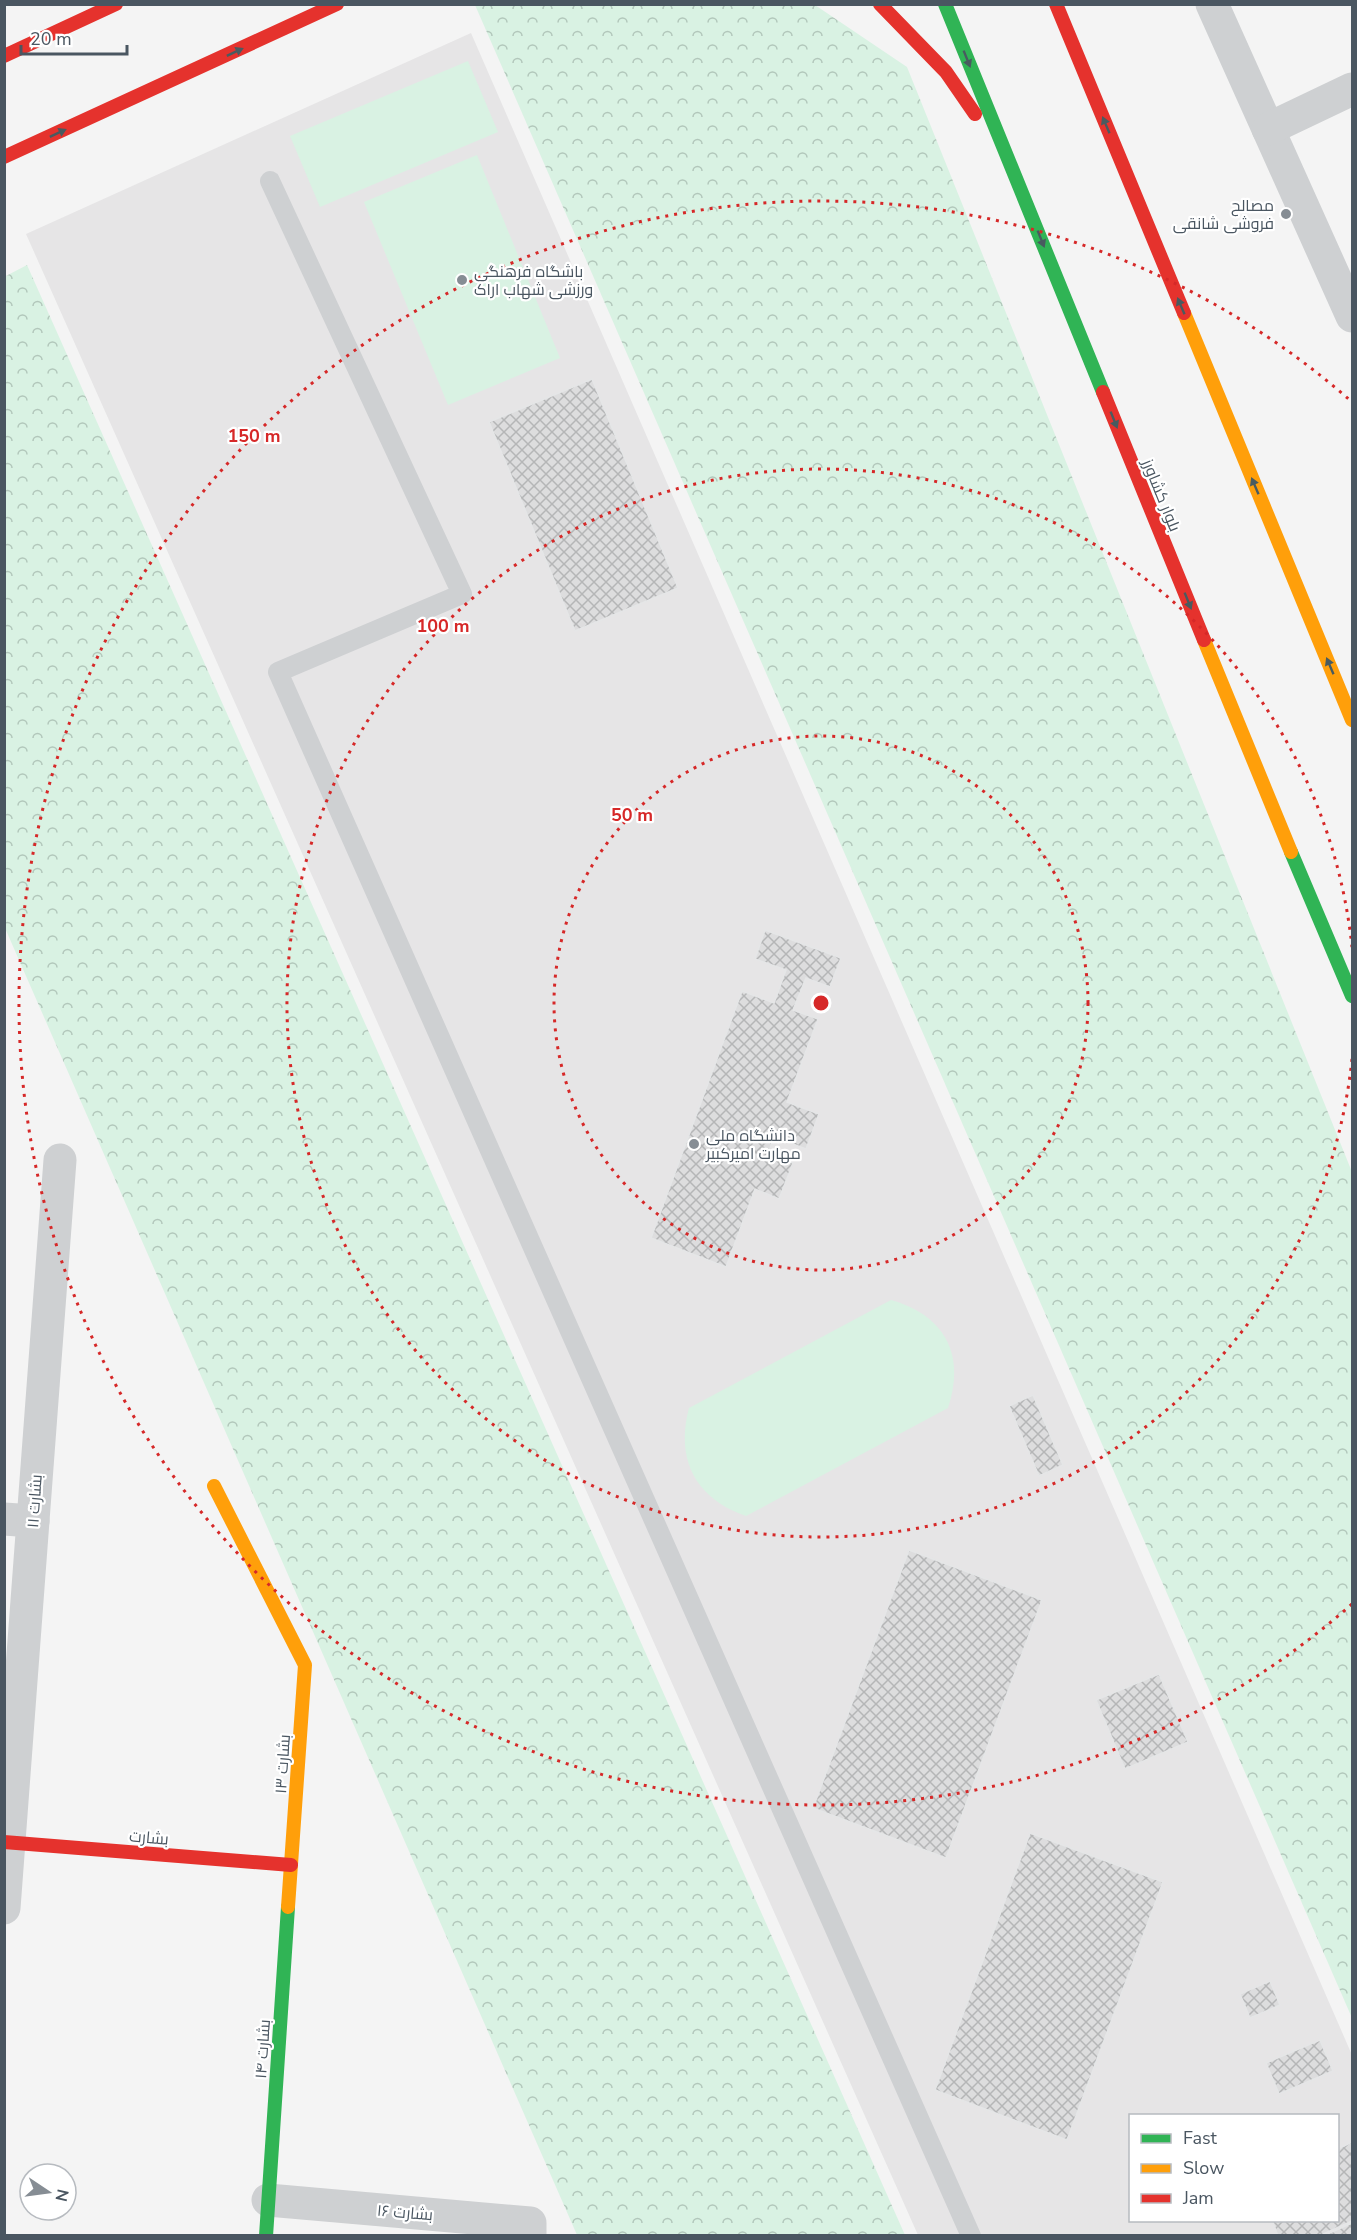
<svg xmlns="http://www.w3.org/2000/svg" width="1357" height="2240" viewBox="0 0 1357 2240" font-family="'Nunito Sans',Cairo,sans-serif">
<defs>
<pattern id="forest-crowns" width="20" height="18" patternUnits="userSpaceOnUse" patternTransform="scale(1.5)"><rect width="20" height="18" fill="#d9f2e3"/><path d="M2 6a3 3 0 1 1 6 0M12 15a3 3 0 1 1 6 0" fill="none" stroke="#b2c7bb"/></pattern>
<pattern id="building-cross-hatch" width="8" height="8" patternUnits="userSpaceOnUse" patternTransform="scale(1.5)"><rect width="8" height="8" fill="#ddddde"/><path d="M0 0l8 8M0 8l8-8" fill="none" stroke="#b5b6b7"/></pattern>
</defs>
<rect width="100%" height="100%" fill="#f4f4f4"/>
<!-- education -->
<path fill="#e6e5e6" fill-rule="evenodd" d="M 471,33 L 1352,2055 L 1352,2235 L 918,2235 L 26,234 ZM 1130,2116 L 1338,2116 L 1338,2220 L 1130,2220 Z"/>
<!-- forest -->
<g fill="url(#forest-crowns)">
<path d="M 475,5 L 815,5 L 907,67 L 1352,1172 L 1352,2018 Z"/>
<path d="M 27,265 L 905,2235 L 577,2235 L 5,928 L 4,277 Z"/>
</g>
<!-- green -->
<g fill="#d9f2e3">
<path d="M 468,61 L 498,132 L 320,207 L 290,136 Z"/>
<path d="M 477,155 L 560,358 L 448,405 L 364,202 Z"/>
<path d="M 891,1300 C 944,1315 966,1354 948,1408 L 746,1516 C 696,1499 675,1460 689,1408 Z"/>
</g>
<!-- building -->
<g fill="url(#building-cross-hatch)" stroke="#e5e6e7" stroke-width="1.5">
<path d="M 592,379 L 678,588 L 575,631 L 489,422 Z"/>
<path d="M 765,930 L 841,958 L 830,987 L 806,978 L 793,1010 L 818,1019 L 787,1102 L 819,1114 L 806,1149 L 774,1137 L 768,1154 L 793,1163 L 779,1199 L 755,1189 L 726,1267 L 651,1238 L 742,991 L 774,1003 L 786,970 L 755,959 Z"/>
<path d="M 1033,1395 L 1063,1465 L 1039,1476 L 1009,1406 Z"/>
<path d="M 909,1550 L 1042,1600 L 946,1858 L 813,1808 Z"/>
<path d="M 1159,1674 L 1188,1742 L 1125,1769 L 1096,1700 Z"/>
<path d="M 1030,1833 L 1163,1882 L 1067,2140 L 935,2090 Z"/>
<path d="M 1270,1981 L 1280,2005 L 1250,2018 L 1240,1994 Z"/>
<path d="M 1320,2040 L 1333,2071 L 1279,2094 L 1266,2063 Z"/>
<path d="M 1352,2142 L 1352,2221 L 1319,2236 L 1278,2236 L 1272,2220 L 1338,2220 L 1338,2149 Z"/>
<path d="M 1352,2223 L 1352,2236 L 1323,2236 Z"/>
</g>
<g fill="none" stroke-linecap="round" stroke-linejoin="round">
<!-- lane -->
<path stroke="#ced0d2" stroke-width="20" d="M 270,181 L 462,594 L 278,672 L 971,2236"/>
<!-- street -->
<g stroke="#ced0d2" stroke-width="33">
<path d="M 1212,4 L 1352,316"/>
<path d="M 1268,129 L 1352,89"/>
<path d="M 4,1519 L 33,1521"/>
<path d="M 4,1908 L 60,1160"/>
<path d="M 268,2200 L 530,2223 L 530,2236"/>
</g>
<!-- fast -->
<g stroke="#30b455" stroke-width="14">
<path d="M 945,4 L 1103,392"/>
<path d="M 1291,852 L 1352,996"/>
<path d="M 266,2236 L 288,1907"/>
</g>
<!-- slow -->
<g stroke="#ff9f0a" stroke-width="14">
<path d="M 1184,313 L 1352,720"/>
<path d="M 1204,640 L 1291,852"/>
<path d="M 214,1486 L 305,1665 L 288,1907"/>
</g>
<!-- jam -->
<g stroke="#e5322d" stroke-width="14">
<path d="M 880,4 L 946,72 L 975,114"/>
<path d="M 1056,4 L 1184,313"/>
<path d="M 4,56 L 116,4"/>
<path d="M 4,157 L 337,4"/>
<path d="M 1103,392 L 1204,640"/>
<path d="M 4,1842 L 291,1865"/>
</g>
</g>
<!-- one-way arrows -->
<defs><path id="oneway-solid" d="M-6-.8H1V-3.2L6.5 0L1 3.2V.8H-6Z" transform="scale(1.5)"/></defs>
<g fill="#495b60">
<use href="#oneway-solid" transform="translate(235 52) rotate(-25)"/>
<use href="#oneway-solid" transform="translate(967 59) rotate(68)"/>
<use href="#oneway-solid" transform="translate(1106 125) rotate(-113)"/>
<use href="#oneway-solid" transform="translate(58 133) rotate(-25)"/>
<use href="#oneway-solid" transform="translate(1041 239) rotate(68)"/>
<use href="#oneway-solid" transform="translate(1181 306) rotate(-113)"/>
<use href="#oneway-solid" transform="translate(1114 420) rotate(68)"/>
<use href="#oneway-solid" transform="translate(1255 486) rotate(-113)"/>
<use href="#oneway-solid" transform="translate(1188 601) rotate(68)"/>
<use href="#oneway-solid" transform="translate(1330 666) rotate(-113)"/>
</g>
<!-- distance rings -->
<g fill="none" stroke="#d62828" stroke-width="3" stroke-dasharray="3 6">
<circle cx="821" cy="1003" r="267"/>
<path d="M1352 1059A534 534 0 1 1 1352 947"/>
<path d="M1352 1604A802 802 0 1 1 1352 402"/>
</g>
<!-- markers -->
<g fill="#868d94" stroke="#fff" stroke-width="2">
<circle cx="1286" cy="214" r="6"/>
<circle cx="462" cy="280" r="6"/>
<circle cx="694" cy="1144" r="6"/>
</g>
<g text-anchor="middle" stroke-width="4.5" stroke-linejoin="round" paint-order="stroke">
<!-- poi labels -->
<g font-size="16" fill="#4a5661" stroke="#fff" text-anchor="start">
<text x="1274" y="211" text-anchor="end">مصالح<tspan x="1274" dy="18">فروشی شانقی</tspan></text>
<text x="474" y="277">باشگاه فرهنگی<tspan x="474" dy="18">ورزشی شهاب اراک</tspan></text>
<text x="706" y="1141">دانشگاه ملی<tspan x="706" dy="18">مهارت امیرکبیر</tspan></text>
</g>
<!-- street labels -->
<g font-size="16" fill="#4a5661" stroke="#fff">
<text transform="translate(1162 495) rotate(68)" y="6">بلوار کشاورز</text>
<text transform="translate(34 1501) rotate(-86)" y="6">بشارت ۱۱</text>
<text transform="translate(282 1764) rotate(-86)" y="6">بشارت ۱۳</text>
<text transform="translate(149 1837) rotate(5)" y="6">بشارت</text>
<text transform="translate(262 2049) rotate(-86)" y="6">بشارت ۱۴</text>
<text transform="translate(405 2212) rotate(5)" y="6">بشارت ۱۶</text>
</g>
</g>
<circle cx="821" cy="1003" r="9" fill="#d62828" stroke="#fff" stroke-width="3"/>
<g font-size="18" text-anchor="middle" font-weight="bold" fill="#d62828" stroke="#fff" stroke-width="4.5" stroke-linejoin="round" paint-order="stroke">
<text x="254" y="442">150 m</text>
<text x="443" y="632">100 m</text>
<text x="632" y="821">50 m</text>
</g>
<!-- border -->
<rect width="1357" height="2240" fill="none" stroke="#4a5661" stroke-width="12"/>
<!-- legend -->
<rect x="1129" y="2114" width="210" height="108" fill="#ffffff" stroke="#b7bbc0" stroke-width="1.5"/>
<rect x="1141" y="2134" width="30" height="9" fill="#30b455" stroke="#b7bbc0" stroke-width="1.5"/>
<text x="1183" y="2144" font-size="18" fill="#4a5661">Fast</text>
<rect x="1141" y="2164" width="30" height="9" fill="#ff9f0a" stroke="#b7bbc0" stroke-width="1.5"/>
<text x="1183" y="2174" font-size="18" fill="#4a5661">Slow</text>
<rect x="1141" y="2194" width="30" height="9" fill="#e5322d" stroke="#b7bbc0" stroke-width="1.5"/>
<text x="1183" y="2204" font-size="18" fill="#4a5661">Jam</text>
<!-- north arrow -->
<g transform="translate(48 2192) rotate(103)"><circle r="28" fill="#ffffff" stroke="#b7bbc0" stroke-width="1.5"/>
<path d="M0-4.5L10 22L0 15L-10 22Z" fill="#868d94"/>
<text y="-9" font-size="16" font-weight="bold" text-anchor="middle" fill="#4a5661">N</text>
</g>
<!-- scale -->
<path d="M21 45v9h106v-9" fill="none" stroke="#4a5661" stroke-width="3"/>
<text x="30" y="45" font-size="18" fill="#4a5661" stroke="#ffffff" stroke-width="4.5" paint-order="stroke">20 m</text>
</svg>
